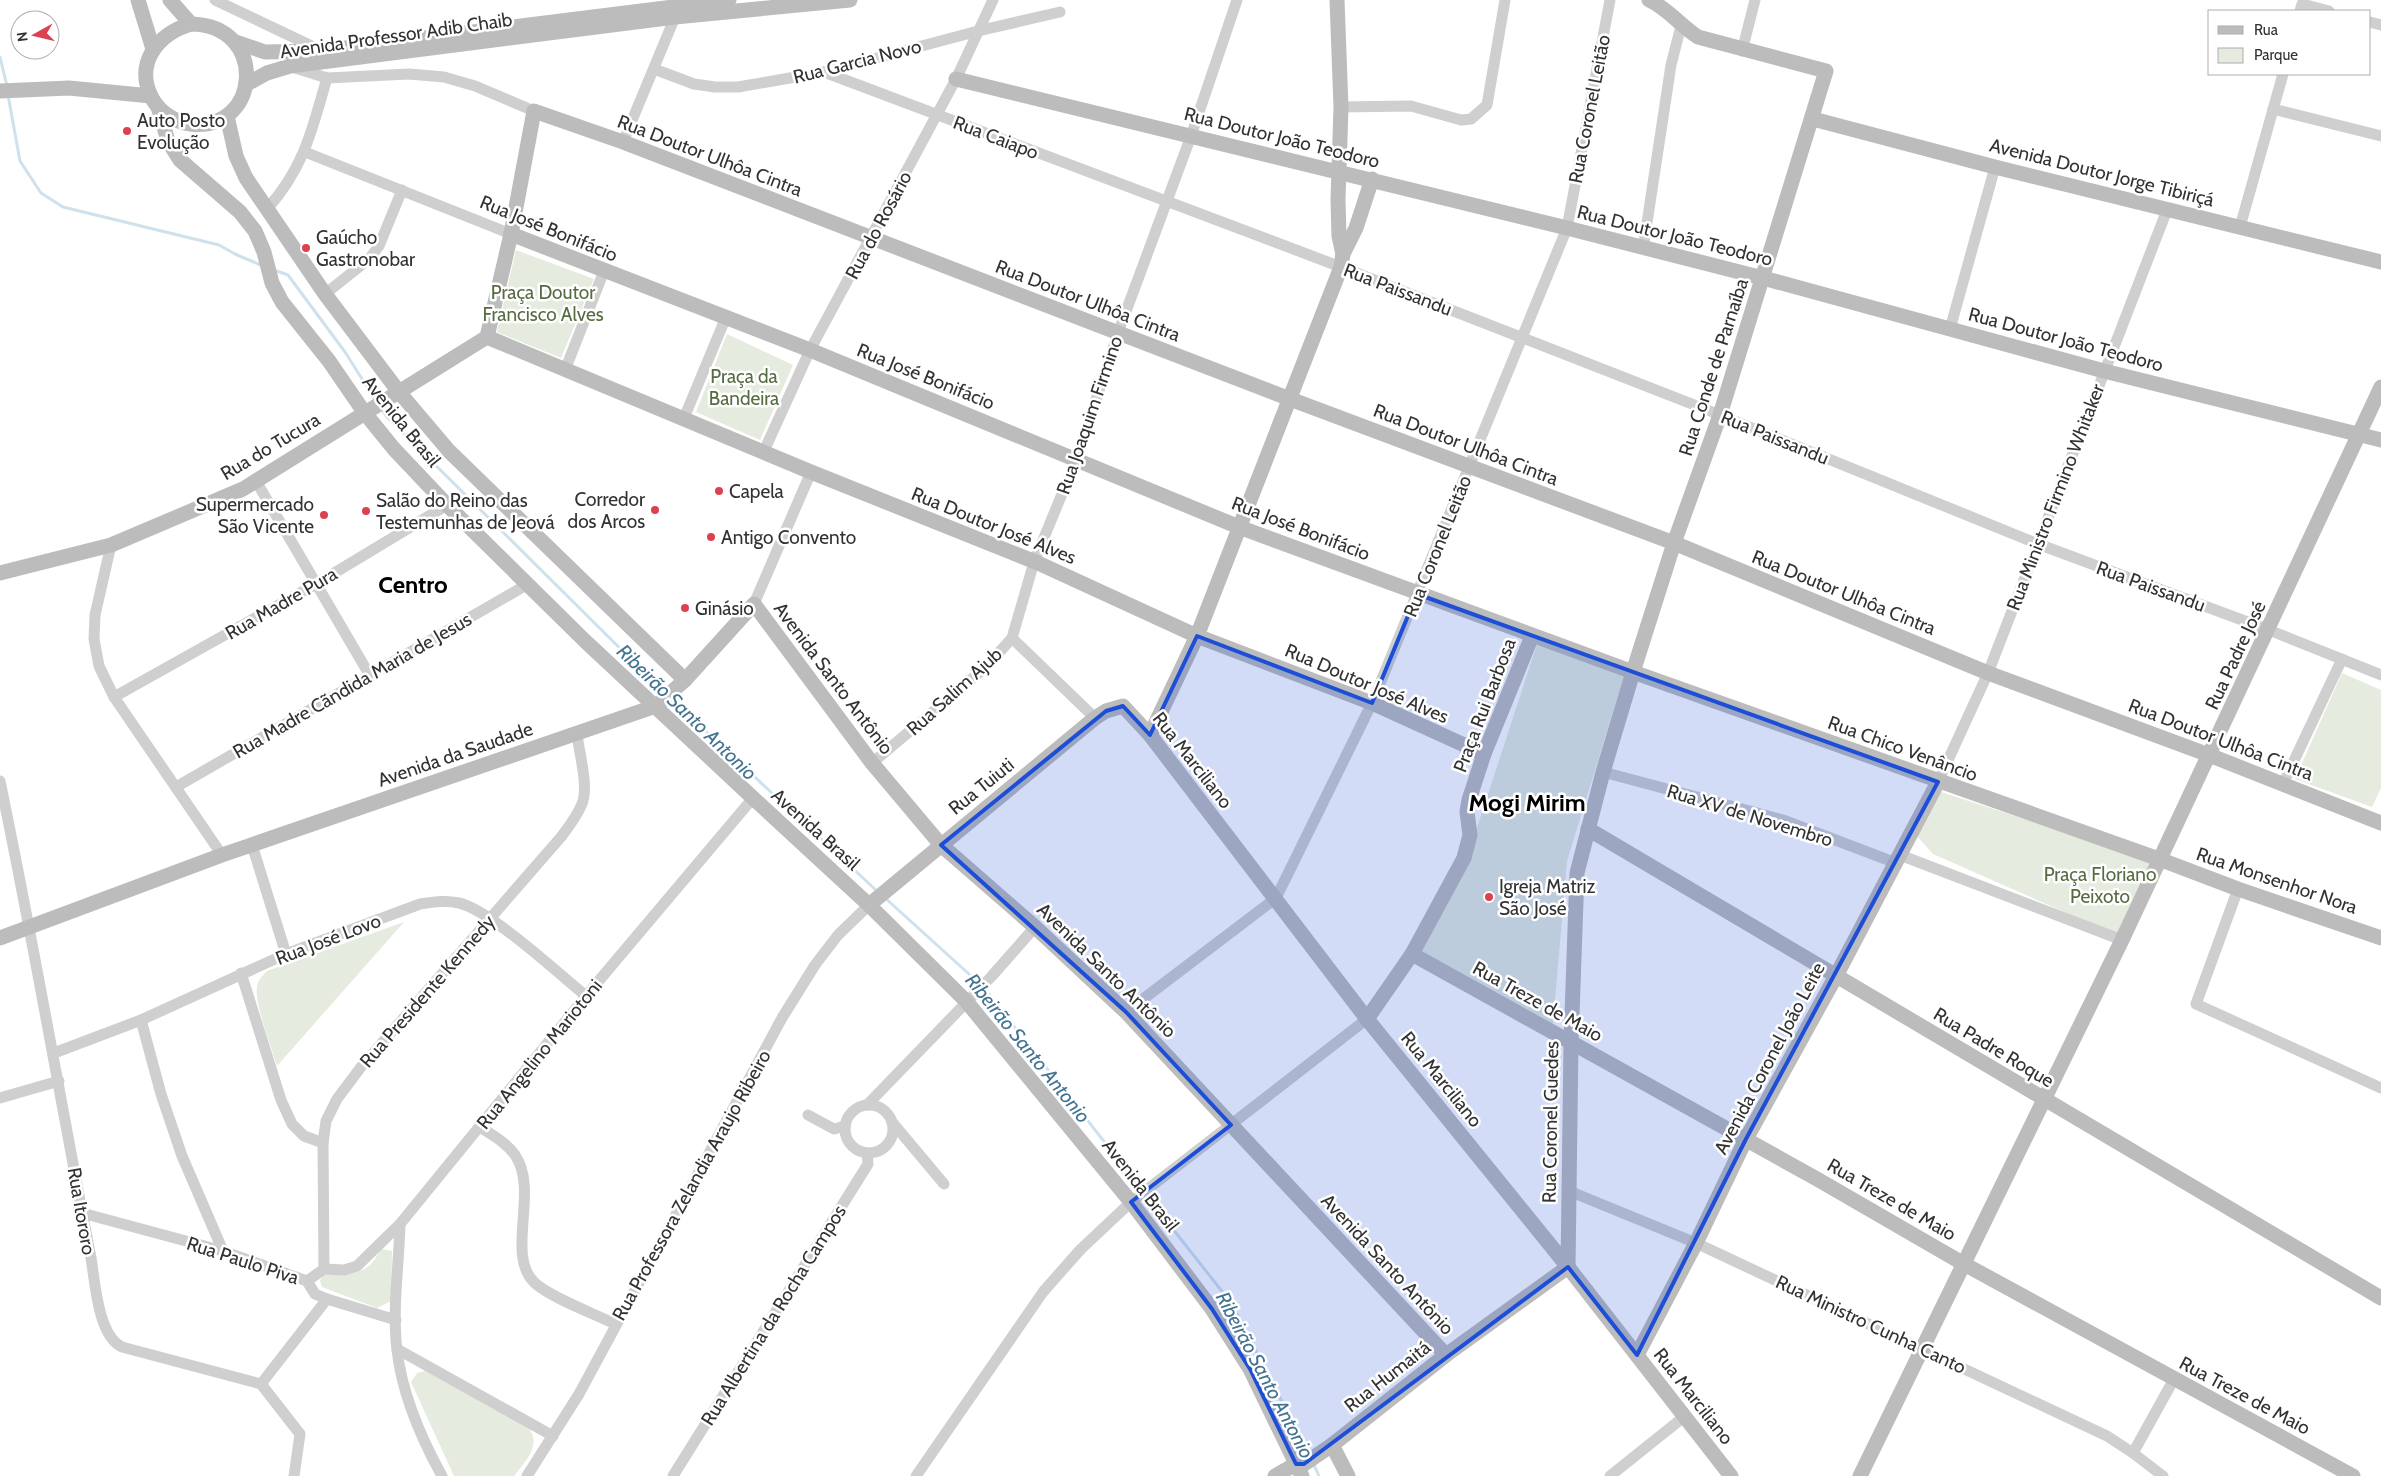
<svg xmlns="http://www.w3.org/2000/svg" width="2381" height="1476" viewBox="0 0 2381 1476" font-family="Cabin,sans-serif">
<rect width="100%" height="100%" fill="#fff"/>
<!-- green -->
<g fill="#e5ebdf">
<path d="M 516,250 L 594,279 L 561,358 L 497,332 Z"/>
<path d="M 727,334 L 793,365 L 760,440 L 696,412 Z"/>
<path d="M 1537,644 L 1624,676 L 1567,861 L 1553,1024 L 1422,951 L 1473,840 Z"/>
<path d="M 2342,673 L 2381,690 L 2381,788 L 2372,807 L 2295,779 Z"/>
<path d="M 1941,792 L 2154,861 L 2121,937 L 1933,854 L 1916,835 Z"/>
<path d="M 404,922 L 277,1066 C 272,1049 254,1002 257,987 C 258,980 262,976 267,971 Z"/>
<path d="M 382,1249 L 392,1251 L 391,1301 L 377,1308 L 322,1287 L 320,1281 L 323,1275 C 337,1273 358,1276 370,1265 C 375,1261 377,1254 382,1249 Z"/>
<path d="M 425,1371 L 527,1426 C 543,1445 526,1460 514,1476 L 454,1476 L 411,1382 L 417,1373 Z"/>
</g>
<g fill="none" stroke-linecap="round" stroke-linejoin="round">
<!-- stream -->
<g stroke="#cfe1ec" stroke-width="3">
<path d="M 0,57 L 7,86"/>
<path d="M 8,95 L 20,161 L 41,193 L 63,207 L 219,245 L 235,254 L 263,266"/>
<path d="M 274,270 L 288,275 L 345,352 L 376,401"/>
<path d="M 381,408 L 386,416 L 664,692"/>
<path d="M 670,698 L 878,892"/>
<path d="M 884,897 L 980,984"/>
<path d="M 984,988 L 1142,1190"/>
<path d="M 1146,1195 L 1232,1304 L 1309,1455"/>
<path d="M 1313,1463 L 1319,1476"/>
</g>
<!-- street -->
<g stroke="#cfcfcf" stroke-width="11">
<path d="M 215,0 L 320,50"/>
<path d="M 2300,11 L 2302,4 L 2329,11"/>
<path d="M 2370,22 L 2381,25"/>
<path d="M 1742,51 L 1755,0"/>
<path d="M 292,67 L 327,78 L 409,74 L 444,77 L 475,86 L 534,111"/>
<path d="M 654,69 L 694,84 L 715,87 L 738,87 L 824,72 L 978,31 L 1060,12"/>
<path d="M 824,72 L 1341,267 L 1720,415 L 2038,544 L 2269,630 L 2381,675"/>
<path d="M 1341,107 L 1411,106 L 1461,120 L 1471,119 L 1487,105 L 1505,0"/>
<path d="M 2273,109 L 2381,136"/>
<path d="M 623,142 L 675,17"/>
<path d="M 305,152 L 511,234"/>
<path d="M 268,208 C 305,166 312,129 327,78"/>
<path d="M 2240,227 L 2283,74"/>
<path d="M 1643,249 L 1671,65 L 1681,26"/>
<path d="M 325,294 L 369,259 L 379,246 L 402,190"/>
<path d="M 1950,329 L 1995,167"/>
<path d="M 565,370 L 604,271"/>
<path d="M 684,418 L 726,317"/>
<path d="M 764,451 L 810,350 L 956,79 L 993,0"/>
<path d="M 256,481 L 369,674"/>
<path d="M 111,545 L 95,615 L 94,639 L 99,666 L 114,697 L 222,855"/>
<path d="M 754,604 L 811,472"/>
<path d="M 1012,638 L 1095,718"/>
<path d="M 114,697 L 316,584 L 447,505"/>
<path d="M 872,763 L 986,667 L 1012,638 L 1034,562 L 1076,460 L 1118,333 L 1191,136 L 1237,0"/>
<path d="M 1603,772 L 1783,820 L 1896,863"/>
<path d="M 0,781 C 33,939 60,1099 91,1258 C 95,1282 98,1336 122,1347 L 261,1384"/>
<path d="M 1938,782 L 1988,673 L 2167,210"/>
<path d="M 2283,784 L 2342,659"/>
<path d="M 176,787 L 528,584"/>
<path d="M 252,845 L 286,954"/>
<path d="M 1900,855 L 2122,940"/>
<path d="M 2238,889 L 2196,1004 L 2381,1088"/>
<path d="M 241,973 L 281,1100 L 292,1124 L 304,1136 L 323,1143"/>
<path d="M 1126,1012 L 1276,898 L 1372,703 L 1567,228 L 1610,0"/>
<path d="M 141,1020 L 161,1094 L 182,1156 L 223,1251"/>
<path d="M 54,1053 L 141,1020 L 286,954 L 420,904 C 434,902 445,900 459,903 C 490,910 558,973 586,996"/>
<path d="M 0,1098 L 59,1081"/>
<path d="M 867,1105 L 991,977 L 1035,927"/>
<circle cx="869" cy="1129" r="24"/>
<path d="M 808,1115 L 834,1129 L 845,1126"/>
<path d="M 892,1122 L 944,1184"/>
<path d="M 480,1127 C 492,1135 507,1143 515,1155 C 540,1191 504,1257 536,1284 C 554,1299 593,1313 615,1324"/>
<path d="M 1569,1191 L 1696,1243 L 2107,1436 L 2133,1453 L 2163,1476"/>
<path d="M 82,1213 L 223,1251 L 307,1281 L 315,1294 L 327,1299 L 396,1320"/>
<path d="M 400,1224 C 399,1265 392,1309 397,1350 C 402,1394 421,1438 442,1476"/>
<path d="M 324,1269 L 323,1143 L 326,1121 L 337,1099 L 361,1067 L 561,837 C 569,826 579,814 583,801 C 588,784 579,752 577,734"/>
<path d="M 307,1281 L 324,1269 L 344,1270 L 357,1266 L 400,1224 L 586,996 L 753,798"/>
<path d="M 397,1349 L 553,1436"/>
<path d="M 261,1384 L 327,1299"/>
<path d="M 261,1384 L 300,1434 L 294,1476"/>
<path d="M 2133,1453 L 2174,1379"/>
<path d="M 527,1476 L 579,1394 L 782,1018 L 815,965 L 838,935 L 869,905"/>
<path d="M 673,1476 L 868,1164 L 867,1153"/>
<path d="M 916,1476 L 1043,1292 L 1080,1250 L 1131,1202 L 1367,1019"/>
<path d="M 1610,1476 L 1685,1416"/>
</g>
<!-- secondary -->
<g stroke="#bcbcbc" stroke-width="15">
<path d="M 138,0 L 153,49"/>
<path d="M 170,0 L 191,24 C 269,25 261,133 190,124 C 175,122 161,113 153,100 C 133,65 157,34 191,24"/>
<path d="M 236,42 L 265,52 L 321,51 L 729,0"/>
<path d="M 956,79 L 1567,228 L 1763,278 L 2104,371 L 2381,440"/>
<path d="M 247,84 L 267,73 L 290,66 L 675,17 L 850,0"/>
<path d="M 0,91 L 69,88 L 151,96"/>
<path d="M 158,107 L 168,141 L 180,160 L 240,212 L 255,231 L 264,252 L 272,283 L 282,302 L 329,361 L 364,412 L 394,449 L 447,505 L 584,640 L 753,798 L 869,905 L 966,1001 L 1131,1202 L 1212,1309 L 1250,1369 L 1302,1476"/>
<path d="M 227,116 L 236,156 L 246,178 L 325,294 L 399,392 L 449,451 L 685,680"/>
<path d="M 1813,119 L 1995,167 L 2381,262"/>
<path d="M 511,234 L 810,350 L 1239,527 L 1633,672 L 2159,859 L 2238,889 L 2381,938"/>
<path d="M 1343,254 L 1356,228 L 1372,179"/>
<path d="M 487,337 L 511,234 L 534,111 L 623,142 L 1290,399 L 1674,543 L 1988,673 L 2209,755 L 2381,823"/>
<path d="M 487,337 L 811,472 L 1038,563 L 1197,636 L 1372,703 L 1484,754"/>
<path d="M 0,573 L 111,545 L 243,489 L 487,337"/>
<path d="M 1150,735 L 1197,636 L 1341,267 L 1343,254 L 1339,236 L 1338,200 L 1341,107 L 1337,0"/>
<path d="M 1588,829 L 2381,1298"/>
<path d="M 869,905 L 1095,718 L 1106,711 L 1123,706 L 1150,735 L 1367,1019 L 1568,1267 L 1731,1476"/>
<path d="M 0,938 L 222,855 L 656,706 L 685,680 L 754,604 L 872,763 L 941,845 L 1035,927 L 1126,1012 L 1446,1355"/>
<path d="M 1412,954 L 1817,1179 L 1964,1264 L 2353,1476"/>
<path d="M 1367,1019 L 1412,954 L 1464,858 L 1470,835 L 1467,812 L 1469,800 L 1484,754 L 1532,636"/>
<path d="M 1637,1355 L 1696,1243 L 1746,1139 L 1836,976 L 1938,782"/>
<path d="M 1332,1445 L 1348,1476"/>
<path d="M 1275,1476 L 1296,1464 L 1304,1464 L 1332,1445 L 1446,1355 L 1568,1267 L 1571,1043 L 1577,873 L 1603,772 L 1633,672 L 1674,543 L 1720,415 L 1826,71 L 1698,37 C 1681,26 1667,8 1649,0"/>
<path d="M 1860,1476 L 2122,940 L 2381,387"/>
</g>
</g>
<!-- marked area -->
<path fill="#1d4ed8" fill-opacity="0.2" stroke="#1d4ed8" stroke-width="4" stroke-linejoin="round" d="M 1417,594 L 1938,782 L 1746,1139 L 1637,1355 L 1568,1267 L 1304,1464 L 1296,1464 L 1250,1369 L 1212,1309 L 1131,1202 L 1231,1125 L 1126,1012 L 941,845 L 1106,711 L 1123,706 L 1150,735 L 1197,636 L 1372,703 Z"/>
<!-- markers -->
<g fill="#dc414f" stroke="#fff" stroke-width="2">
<circle cx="127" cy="131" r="5"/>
<circle cx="306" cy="248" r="5"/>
<circle cx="719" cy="491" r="5"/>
<circle cx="655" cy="510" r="5"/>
<circle cx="366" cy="511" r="5"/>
<circle cx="324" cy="515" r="5"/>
<circle cx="711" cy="537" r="5"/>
<circle cx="685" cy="608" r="5"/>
<circle cx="1489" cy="897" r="5"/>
</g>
<g text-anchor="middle" stroke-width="5" stroke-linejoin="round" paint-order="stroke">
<!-- street labels -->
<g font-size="19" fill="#323232" stroke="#fff">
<text transform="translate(396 35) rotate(-8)" y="7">Avenida Professor Adib Chaib</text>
<text transform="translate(857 61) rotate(-14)" y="7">Rua Garcia Novo</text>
<text transform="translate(1589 109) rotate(-79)" y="7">Rua Coronel Leitão</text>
<text transform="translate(996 137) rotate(21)" y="7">Rua Caiapo</text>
<text transform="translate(1282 137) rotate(14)" y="7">Rua Doutor João Teodoro</text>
<text transform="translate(710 155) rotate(21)" y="7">Rua Doutor Ulhôa Cintra</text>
<text transform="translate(2102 172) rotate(14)" y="7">Avenida Doutor Jorge Tibiriçá</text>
<text transform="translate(878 225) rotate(-62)" y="7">Rua do Rosário</text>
<text transform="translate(549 228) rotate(22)" y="7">Rua José Bonifácio</text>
<text transform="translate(1675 235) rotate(14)" y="7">Rua Doutor João Teodoro</text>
<text transform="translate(1398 289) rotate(21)" y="7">Rua Paissandu</text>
<text transform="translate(1088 300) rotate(21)" y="7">Rua Doutor Ulhôa Cintra</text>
<text transform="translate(2066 339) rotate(15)" y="7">Rua Doutor João Teodoro</text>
<text transform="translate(1713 367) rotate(-72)" y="7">Rua Conde de Parnaíba</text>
<text transform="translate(926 376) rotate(22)" y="7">Rua José Bonifácio</text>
<text transform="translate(1089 415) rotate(-71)" y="7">Rua Joaquim Firmino</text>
<text transform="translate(402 421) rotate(51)" y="7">Avenida Brasil</text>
<text transform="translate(1775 437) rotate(22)" y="7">Rua Paissandu</text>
<text transform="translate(1466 444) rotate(21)" y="7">Rua Doutor Ulhôa Cintra</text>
<text transform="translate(270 446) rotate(-31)" y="7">Rua do Tucura</text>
<text transform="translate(2055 497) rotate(-69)" y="7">Rua Ministro Firmino Whitaker</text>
<text transform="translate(994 525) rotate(22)" y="7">Rua Doutor José Alves</text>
<text transform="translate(1301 528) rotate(21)" y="7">Rua José Bonifácio</text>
<text transform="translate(1437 546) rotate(-68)" y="7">Rua Coronel Leitão</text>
<text transform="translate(2151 586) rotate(20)" y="7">Rua Paissandu</text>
<text transform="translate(1844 592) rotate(22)" y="7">Rua Doutor Ulhôa Cintra</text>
<text transform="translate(281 603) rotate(-30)" y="7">Rua Madre Pura</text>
<text transform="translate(2235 655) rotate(-65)" y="7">Rua Padre José</text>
<text transform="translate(834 678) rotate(53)" y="7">Avenida Santo Antônio</text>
<text transform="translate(1367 683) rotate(23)" y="7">Rua Doutor José Alves</text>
<text transform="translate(352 685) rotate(-30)" y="7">Rua Madre Cãndida Maria de Jesus</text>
<text transform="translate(954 691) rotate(-42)" y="7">Rua Salim Ajub</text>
<text transform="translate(1484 705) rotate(-69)" y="7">Praça Rui Barbosa</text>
<text transform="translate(2221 739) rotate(21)" y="7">Rua Doutor Ulhôa Cintra</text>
<text transform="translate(1903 748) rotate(20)" y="7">Rua Chico Venâncio</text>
<text transform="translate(455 754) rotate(-19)" y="7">Avenida da Saudade</text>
<text transform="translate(1193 760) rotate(52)" y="7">Rua Marciliano</text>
<text transform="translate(981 786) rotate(-39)" y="7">Rua Tuiuti</text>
<text transform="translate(1750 815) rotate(17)" y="7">Rua XV de Novembro</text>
<text transform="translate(816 829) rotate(42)" y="7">Avenida Brasil</text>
<text transform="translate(2277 880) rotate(19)" y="7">Rua Monsenhor Nora</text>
<text transform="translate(328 939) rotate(-21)" y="7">Rua José Lovo</text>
<text transform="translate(1107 970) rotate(44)" y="7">Avenida Santo Antônio</text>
<text transform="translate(427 991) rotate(-49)" y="7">Rua Presidente Kennedy</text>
<text transform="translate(1538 1001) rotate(29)" y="7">Rua Treze de Maio</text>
<text transform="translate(1994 1047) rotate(31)" y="7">Rua Padre Roque</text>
<text transform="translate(539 1054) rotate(-51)" y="7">Rua Angelino Mariotoni</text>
<text transform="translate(1769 1058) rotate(-62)" y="7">Avenida Coronel João Leite</text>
<text transform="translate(1442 1079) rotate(51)" y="7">Rua Marciliano</text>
<text transform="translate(1550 1122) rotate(-89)" y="7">Rua Coronel Guedes</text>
<text transform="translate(691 1185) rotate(-61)" y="7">Rua Professora Zelandia Araujo Ribeiro</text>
<text transform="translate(1141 1185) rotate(52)" y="7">Avenida Brasil</text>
<text transform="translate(1892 1199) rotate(30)" y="7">Rua Treze de Maio</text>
<text transform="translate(82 1211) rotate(80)" y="7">Rua Itororo</text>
<text transform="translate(243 1260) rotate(18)" y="7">Rua Paulo Piva</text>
<text transform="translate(1388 1264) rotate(47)" y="7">Avenida Santo Antônio</text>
<text transform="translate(773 1315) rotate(-58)" y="7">Rua Albertina da Rocha Campos</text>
<text transform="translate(1871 1324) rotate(25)" y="7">Rua Ministro Cunha Canto</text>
<text transform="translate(1387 1376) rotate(-38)" y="7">Rua Humaitá</text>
<text transform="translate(2245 1395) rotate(28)" y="7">Rua Treze de Maio</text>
<text transform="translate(1694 1396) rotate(52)" y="7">Rua Marciliano</text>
</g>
<!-- poi labels -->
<g font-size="19" fill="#323232" stroke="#fff" text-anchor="start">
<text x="137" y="127">Auto Posto<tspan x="137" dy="22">Evolução</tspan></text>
<text x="316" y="244">Gaúcho<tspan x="316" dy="22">Gastronobar</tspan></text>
<text x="729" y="498">Capela</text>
<text x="645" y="506" text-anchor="end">Corredor<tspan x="645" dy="22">dos Arcos</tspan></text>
<text x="376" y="507">Salão do Reino das<tspan x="376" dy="22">Testemunhas de Jeová</tspan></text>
<text x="314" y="511" text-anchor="end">Supermercado<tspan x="314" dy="22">São Vicente</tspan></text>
<text x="721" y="544">Antigo Convento</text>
<text x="695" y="615">Ginásio</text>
<text x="1499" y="893">Igreja Matriz<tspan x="1499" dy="22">São José</tspan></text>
</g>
<!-- park labels -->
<g font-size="19" fill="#566c41" stroke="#fff">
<text x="543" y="299">Praça Doutor<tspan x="543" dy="22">Francisco Alves</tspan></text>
<text x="744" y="383">Praça da<tspan x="744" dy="22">Bandeira</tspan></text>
<text x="2100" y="881">Praça Floriano<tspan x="2100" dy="22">Peixoto</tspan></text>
</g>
<!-- water labels -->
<g font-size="20" font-style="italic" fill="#437491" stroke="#fff">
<text transform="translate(687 712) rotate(44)" y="7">Ribeirão Santo Antonio</text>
<text transform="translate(1028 1048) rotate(51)" y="7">Ribeirão Santo Antonio</text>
<text transform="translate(1265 1375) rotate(62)" y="7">Ribeirão Santo Antonio</text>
</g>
<!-- district labels -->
<g font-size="24" font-weight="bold" fill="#000" stroke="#fff">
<text x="413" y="593">Centro</text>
<text x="1527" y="811">Mogi Mirim</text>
</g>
</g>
<!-- legend -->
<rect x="2208" y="10" width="162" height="65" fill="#ffffff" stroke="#adadad"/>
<rect x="2218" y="26" width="25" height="8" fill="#bcbcbc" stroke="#adadad"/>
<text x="2254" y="35" font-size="15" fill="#323232">Rua</text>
<rect x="2218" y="48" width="25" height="15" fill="#e5ebdf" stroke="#adadad"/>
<text x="2254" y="60" font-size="15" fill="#323232">Parque</text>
<!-- north arrow -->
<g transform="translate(35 35) rotate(262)"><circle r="24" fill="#ffffff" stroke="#adadad"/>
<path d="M0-4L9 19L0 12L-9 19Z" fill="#dc414f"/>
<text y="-8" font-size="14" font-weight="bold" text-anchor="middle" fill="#323232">N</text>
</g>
</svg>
